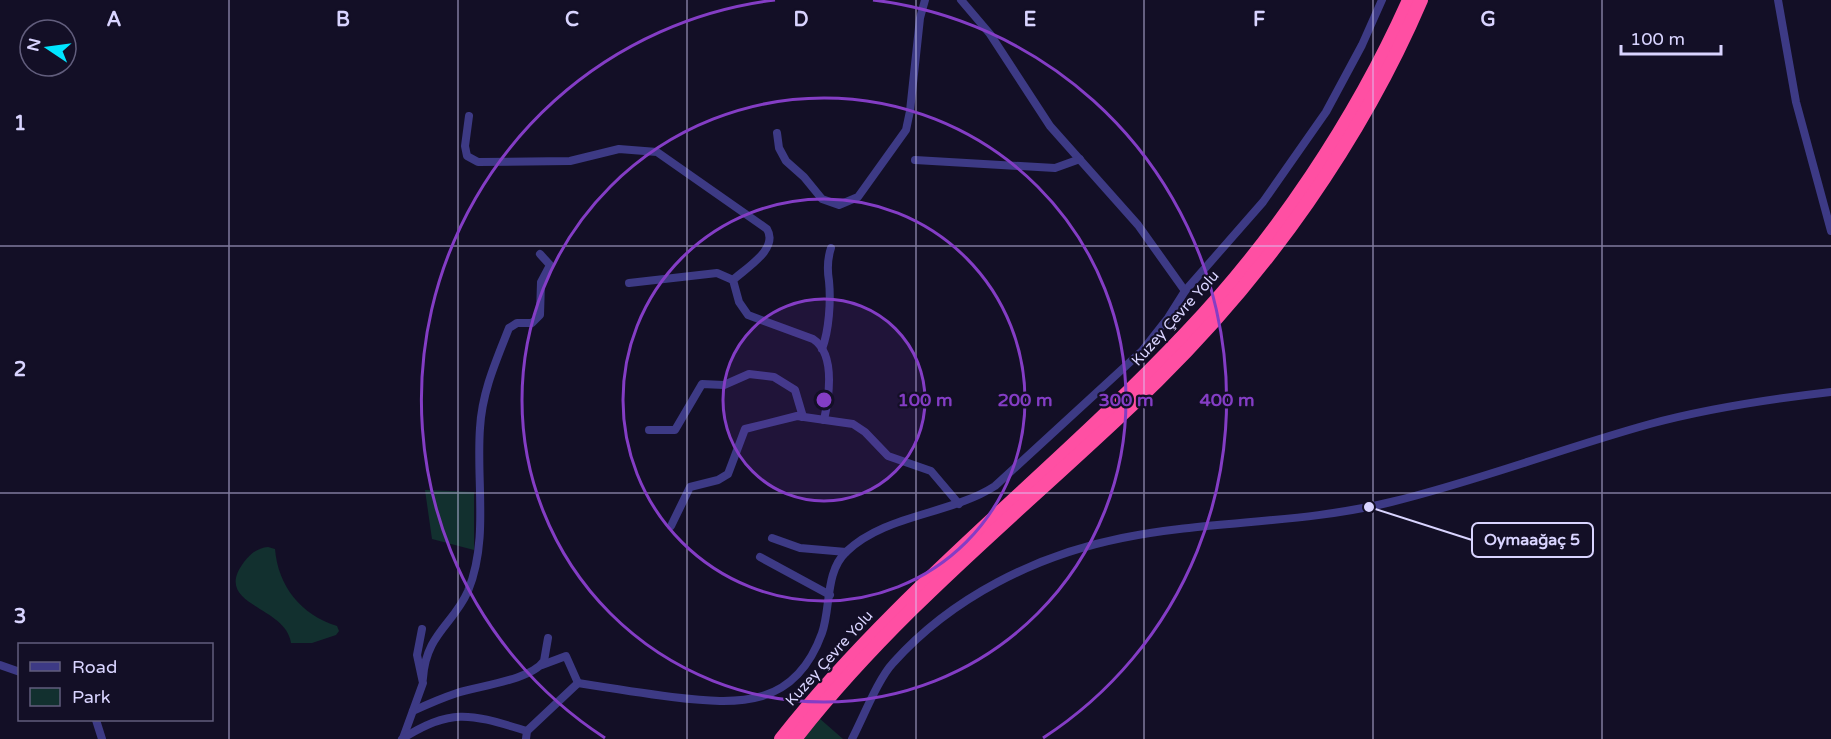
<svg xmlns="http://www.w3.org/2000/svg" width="1831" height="739" viewBox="0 0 1831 739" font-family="'Varela Round',sans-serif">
<rect width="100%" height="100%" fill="#130f26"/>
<!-- green -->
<g fill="#12302f">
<path d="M 425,490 L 474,492 L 474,550 L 432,539 Z"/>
<path d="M 268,547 L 275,549 C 278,586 301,615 337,626 L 339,631 L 336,635 L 312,643 L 291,643 C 286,605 211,606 244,562 C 251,553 258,548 268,547 Z"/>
<path d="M 819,718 L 843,739 L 804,739 Z"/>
</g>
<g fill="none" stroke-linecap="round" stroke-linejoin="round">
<!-- street -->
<g stroke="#3d3a85" stroke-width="8">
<path d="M 961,0 L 990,34 L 1050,126 L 1138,225 L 1185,291"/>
<path d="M 1778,0 L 1796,102 L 1831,231"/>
<path d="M 469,116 L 465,146 L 467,156 L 478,162 L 570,161 L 619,149 L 657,152 L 767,229 C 779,249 746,268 733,280 L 739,302 L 748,315 L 813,339 C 836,354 829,397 824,420"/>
<path d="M 777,133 L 779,148 L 786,161 L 804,177 L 822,199 L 839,205 L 858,197 L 906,130 L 910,111 L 920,18 L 925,0"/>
<path d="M 915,160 L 1055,168 L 1080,159"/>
<path d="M 629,283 L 717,273 L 733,280"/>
<path d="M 822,349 C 829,331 831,301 829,281 C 827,269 827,260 831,248"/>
<path d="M 649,430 L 675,430 L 702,384 L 724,385 L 749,374 L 774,377 L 795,390 L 803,417"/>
<path d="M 671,526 L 690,487 L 718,480 L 728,474 L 745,429 L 797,416 L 853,424 L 865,432 L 888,456 L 931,471 L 959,504"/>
<path d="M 772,538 L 800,548 L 846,552"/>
<path d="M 760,557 L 830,595"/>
<path d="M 0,665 L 20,672"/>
<path d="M 542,665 L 566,656 L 578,683"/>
<path d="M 423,678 C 426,634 453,625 468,591 C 489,540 476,481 480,428 C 482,392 496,361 509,328 L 517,323 L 532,323 L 540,315 L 541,282 L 550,265 L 540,254"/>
<path d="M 578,683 C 609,688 641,693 672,697 C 739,705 795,708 822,633 C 831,607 825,572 846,552 C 885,514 950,515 995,486 L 1142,351 L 1168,318 L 1185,291 L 1263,202 L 1326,112 L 1362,45 L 1382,0"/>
<path d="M 413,711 C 428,704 442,698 457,693 C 479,686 531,680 544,661 L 548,638"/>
<path d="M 96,720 L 102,739"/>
<path d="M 403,738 L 423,683 L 417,655 L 422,629"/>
<path d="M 402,739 C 452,706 473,715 527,731"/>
<path d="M 526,739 L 527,731 L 578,683"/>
<path d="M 852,739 C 863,718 878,679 893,663 C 952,597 1037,555 1122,538 C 1211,520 1302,524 1391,502 C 1478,481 1563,448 1650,424 C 1709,408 1770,399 1831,392"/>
</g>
<!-- highway -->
<g stroke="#ff4fa3" stroke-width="14">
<path d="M 781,739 C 900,588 1055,472 1186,333 C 1276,239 1356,119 1409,0"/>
<path d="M 795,739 C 899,605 1036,499 1157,381 C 1266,274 1361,140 1421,0"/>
</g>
</g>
<!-- grid -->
<path fill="none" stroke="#d9d4ff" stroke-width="1.5" stroke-opacity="0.55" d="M 229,0 L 229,739M 458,0 L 458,739M 687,0 L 687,739M 916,0 L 916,739M 1144,0 L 1144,739M 1373,0 L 1373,739M 1602,0 L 1602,739M 0,246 L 1831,246M 0,493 L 1831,493"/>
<!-- distance rings -->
<circle cx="824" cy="400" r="101" fill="#843dc5" fill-opacity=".12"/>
<g fill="none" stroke="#843dc5" stroke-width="3">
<circle cx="824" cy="400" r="101"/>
<circle cx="824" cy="400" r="201"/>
<circle cx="824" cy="400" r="302"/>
<path d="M605 738A403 403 0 0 1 775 0M873 0A403 403 0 0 1 1043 738"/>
</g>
<g text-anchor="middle" stroke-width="4.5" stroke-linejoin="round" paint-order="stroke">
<!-- street labels -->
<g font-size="15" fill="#d9d4ff" stroke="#130f26">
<text transform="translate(1175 318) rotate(-48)" y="5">Kuzey Çevre Yolu</text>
<text transform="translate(829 658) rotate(-48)" y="5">Kuzey Çevre Yolu</text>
</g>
</g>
<g font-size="20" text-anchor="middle" font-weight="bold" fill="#d9d4ff" stroke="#130f26" stroke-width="4.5" stroke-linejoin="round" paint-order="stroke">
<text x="114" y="26">A</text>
<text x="343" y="26">B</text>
<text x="572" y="26">C</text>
<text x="801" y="26">D</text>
<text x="1030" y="26">E</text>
<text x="1259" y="26">F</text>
<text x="1488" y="26">G</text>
<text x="20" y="130">1</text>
<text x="20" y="376">2</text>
<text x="20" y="623">3</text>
</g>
<circle cx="824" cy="400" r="9" fill="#843dc5" stroke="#130f26" stroke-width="3"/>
<g font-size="18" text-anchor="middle" font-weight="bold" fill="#843dc5" stroke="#130f26" stroke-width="4.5" stroke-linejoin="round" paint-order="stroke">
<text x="925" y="406">100 m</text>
<text x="1025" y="406">200 m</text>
<text x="1126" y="406">300 m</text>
<text x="1227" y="406">400 m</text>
</g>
<!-- callouts -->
<path fill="none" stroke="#d9d4ff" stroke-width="2" d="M1369 507L1472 540"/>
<circle fill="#d9d4ff" stroke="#130f26" stroke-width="2" cx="1369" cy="507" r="6"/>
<rect fill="#130f26" stroke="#d9d4ff" stroke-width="2" x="1472" y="523" width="121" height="34" rx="6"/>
<g font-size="16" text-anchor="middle" font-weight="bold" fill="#d9d4ff">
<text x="1532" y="545">Oymaağaç 5</text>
</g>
<!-- legend -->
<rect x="18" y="643" width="195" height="78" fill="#130f26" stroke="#625e7d" stroke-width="1.5"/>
<rect x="30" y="662" width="30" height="9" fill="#3d3a85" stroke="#625e7d" stroke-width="1.5"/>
<text x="72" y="673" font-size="18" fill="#d9d4ff">Road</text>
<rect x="30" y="688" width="30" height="18" fill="#12302f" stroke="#625e7d" stroke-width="1.5"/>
<text x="72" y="703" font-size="18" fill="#d9d4ff">Park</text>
<!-- north arrow -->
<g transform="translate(48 48) rotate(283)"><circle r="28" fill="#130f26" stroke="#625e7d" stroke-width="1.5"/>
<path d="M0-4.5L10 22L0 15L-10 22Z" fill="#00e5ff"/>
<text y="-9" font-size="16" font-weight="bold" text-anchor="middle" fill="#d9d4ff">N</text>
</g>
<!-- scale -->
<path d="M1621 45v9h100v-9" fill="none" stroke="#d9d4ff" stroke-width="3"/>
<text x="1630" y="45" font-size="18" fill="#d9d4ff" stroke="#130f26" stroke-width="4.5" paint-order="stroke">100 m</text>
</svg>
